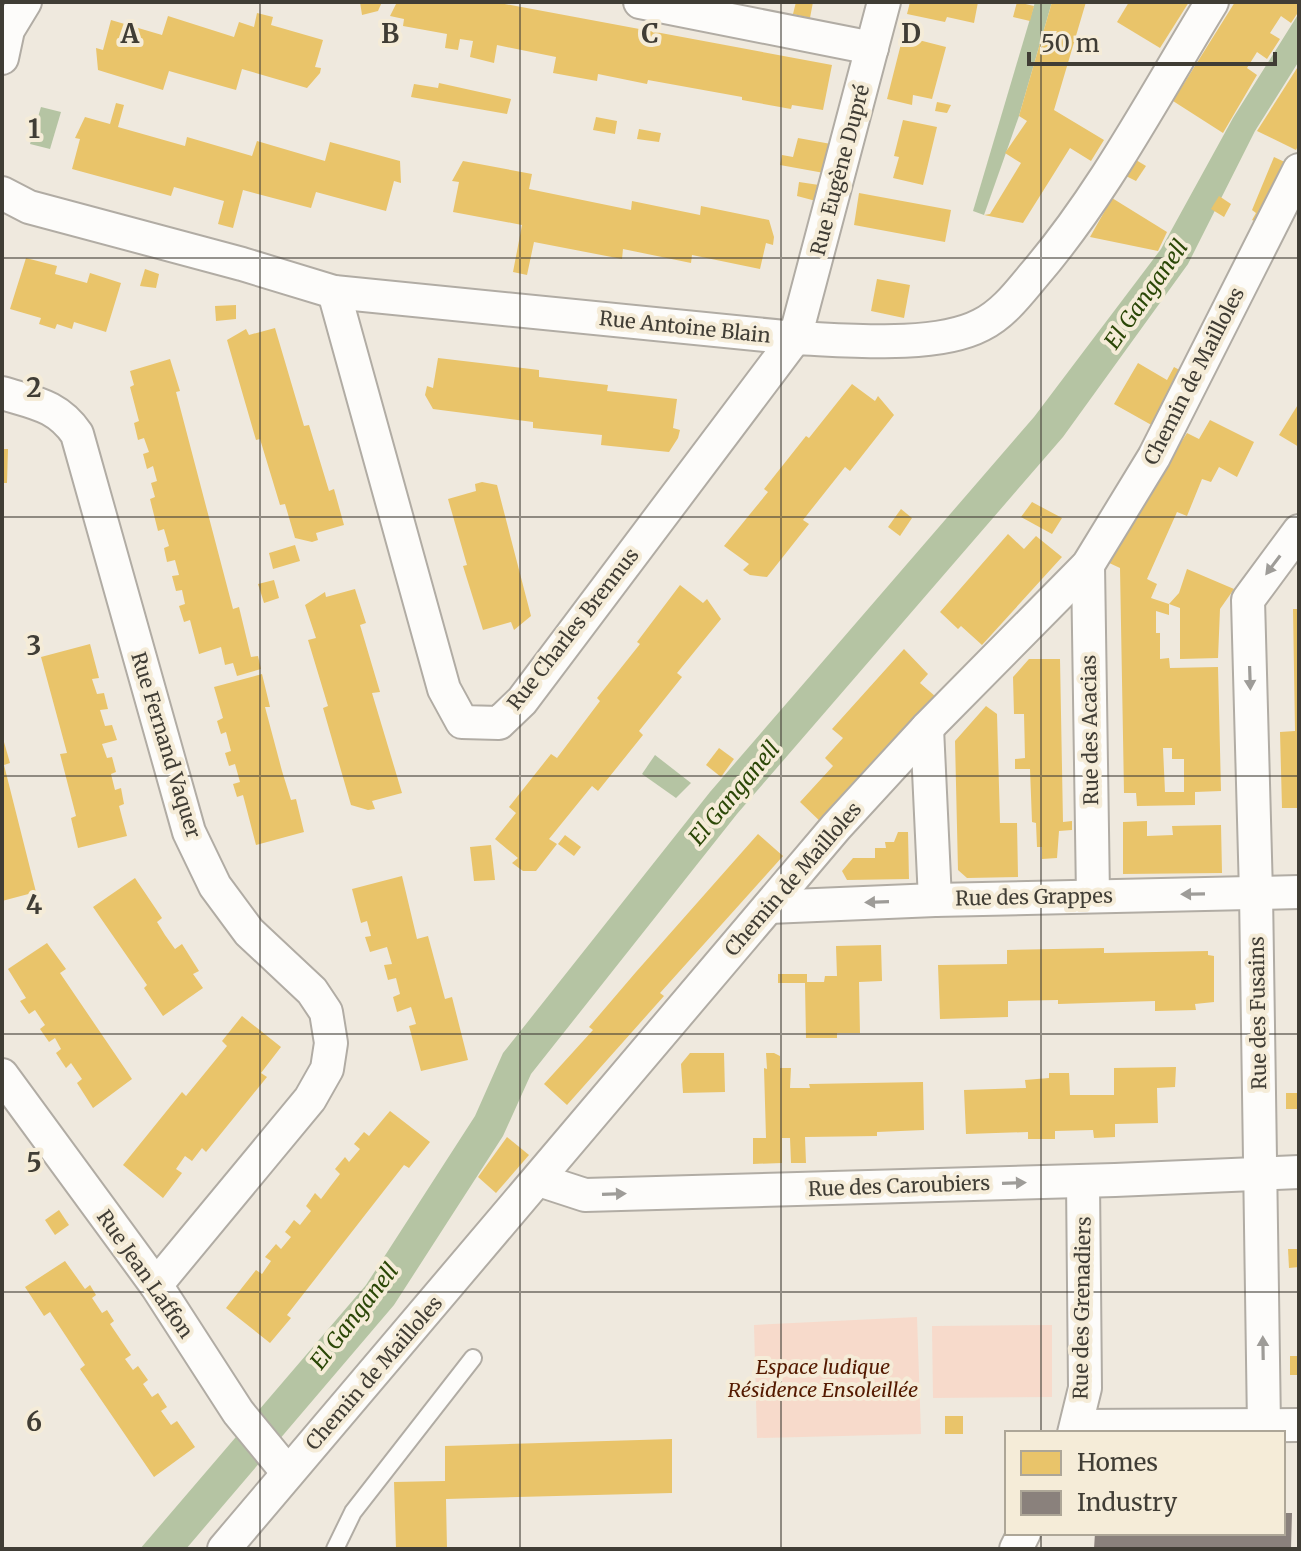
<svg xmlns="http://www.w3.org/2000/svg" width="1301" height="1551" viewBox="0 0 1301 1551" font-family="Merriweather,serif">
<rect width="100%" height="100%" fill="#efe9de"/>
<!-- green -->
<g fill="#f7dacb">
<path d="M 917,1317 L 921,1434 L 757,1438 L 754,1325 Z"/>
<path d="M 1052,1325 L 1052,1397 L 933,1398 L 932,1326 Z"/>
</g>
<!-- water -->
<g fill="#b5c4a3">
<path d="M 1035,2 L 1052,2 L 1019,116 L 984,215 L 973,211 Z"/>
<path d="M 1299,13 L 1299,61 L 1255,131 L 1188,264 L 1063,437 L 737,814 L 531,1074 L 503,1136 L 394,1305 L 186,1549 L 140,1549 L 366,1285 L 475,1116 L 503,1053 L 710,792 L 1034,417 L 1161,249 L 1233,118 Z"/>
<path d="M 41,107 L 61,112 L 50,149 L 30,144 Z"/>
<path d="M 655,755 L 691,783 L 676,798 L 642,774 Z"/>
</g>
<!-- homes -->
<g fill="#e9c46a" fill-rule="evenodd">
<path d="M 360,2 L 382,2 L 378,11 L 362,15 Z"/>
<path d="M 397,2 L 494,2 L 832,65 L 823,110 L 792,105 L 791,109 L 742,100 L 742,97 L 648,80 L 647,84 L 598,74 L 597,81 L 553,73 L 556,57 L 497,45 L 494,63 L 470,57 L 473,41 L 460,39 L 458,50 L 445,48 L 447,34 L 403,26 L 404,19 L 390,16 Z"/>
<path d="M 796,2 L 813,2 L 810,18 L 793,14 Z"/>
<path d="M 910,2 L 978,2 L 974,23 L 947,17 L 945,22 L 907,14 Z"/>
<path d="M 1017,2 L 1034,6 L 1030,21 L 1013,17 Z"/>
<path d="M 1052,2 L 1086,2 L 1054,110 L 1104,140 L 1091,161 L 1070,148 L 1023,223 L 984,215 L 990,214 L 1021,163 L 1005,153 L 1027,121 L 1019,116 Z"/>
<path d="M 1129,2 L 1189,2 L 1160,48 L 1117,22 Z"/>
<path d="M 1235,2 L 1299,2 L 1299,11 L 1291,23 L 1281,16 L 1270,33 L 1280,39 L 1267,59 L 1257,52 L 1247,68 L 1257,75 L 1223,133 L 1173,101 Z"/>
<path d="M 257,13 L 273,17 L 271,25 L 323,40 L 315,67 L 321,68 L 320,73 L 307,88 L 242,69 L 236,90 L 169,71 L 163,90 L 98,70 L 96,48 L 103,50 L 111,20 L 162,35 L 168,16 L 234,37 L 239,22 L 254,27 Z"/>
<path d="M 903,36 L 946,47 L 932,99 L 913,95 L 912,105 L 887,99 Z"/>
<path d="M 1299,65 L 1299,144 L 1296,150 L 1257,131 Z"/>
<path d="M 439,83 L 511,99 L 507,114 L 411,97 L 414,84 L 438,88 Z"/>
<path d="M 937,102 L 951,105 L 947,113 L 935,111 Z"/>
<path d="M 116,103 L 124,105 L 118,127 L 185,146 L 187,137 L 252,156 L 257,141 L 325,161 L 330,142 L 400,161 L 401,183 L 394,181 L 386,211 L 316,192 L 311,208 L 243,190 L 233,228 L 218,224 L 224,201 L 174,187 L 171,196 L 72,169 L 80,139 L 75,138 L 85,117 L 110,124 Z"/>
<path d="M 596,117 L 617,121 L 615,134 L 593,130 Z"/>
<path d="M 903,120 L 937,127 L 923,185 L 893,178 L 899,157 L 894,156 Z"/>
<path d="M 639,129 L 661,133 L 659,142 L 637,139 Z"/>
<path d="M 798,138 L 831,144 L 824,173 L 780,165 L 782,155 L 793,157 Z"/>
<path d="M 1274,157 L 1289,164 L 1261,224 L 1252,220 L 1256,213 L 1252,210 Z"/>
<path d="M 1136,160 L 1146,166 L 1136,181 L 1126,176 Z"/>
<path d="M 463,161 L 532,174 L 529,189 L 631,210 L 632,201 L 700,215 L 701,206 L 769,220 L 774,237 L 773,245 L 766,243 L 760,269 L 692,255 L 691,263 L 623,249 L 622,259 L 534,242 L 527,275 L 513,272 L 522,225 L 453,212 L 459,182 L 452,181 Z"/>
<path d="M 799,182 L 819,185 L 816,201 L 797,196 Z"/>
<path d="M 859,193 L 951,210 L 945,242 L 854,225 Z"/>
<path d="M 1219,196 L 1231,204 L 1224,217 L 1211,209 Z"/>
<path d="M 1112,198 L 1167,232 L 1158,251 L 1090,237 Z"/>
<path d="M 26,258 L 57,266 L 55,274 L 87,283 L 90,273 L 121,283 L 106,332 L 74,322 L 72,329 L 57,324 L 55,329 L 39,324 L 41,318 L 10,309 Z"/>
<path d="M 145,269 L 159,274 L 156,288 L 140,286 Z"/>
<path d="M 877,279 L 910,285 L 904,318 L 871,311 Z"/>
<path d="M 236,305 L 236,319 L 216,321 L 215,306 Z"/>
<path d="M 275,328 L 304,426 L 309,425 L 329,491 L 334,489 L 344,525 L 316,533 L 318,540 L 312,542 L 295,538 L 285,504 L 280,505 L 260,439 L 256,440 L 227,340 L 246,329 L 249,335 Z"/>
<path d="M 438,358 L 539,370 L 539,377 L 608,385 L 607,391 L 677,399 L 673,428 L 680,430 L 678,438 L 669,452 L 601,445 L 602,435 L 533,428 L 533,422 L 433,409 L 425,395 L 427,386 L 433,388 Z"/>
<path d="M 170,359 L 180,391 L 176,392 L 233,609 L 239,607 L 251,657 L 258,656 L 261,669 L 237,676 L 233,663 L 225,665 L 221,647 L 199,654 L 190,620 L 184,622 L 179,606 L 185,604 L 182,590 L 176,591 L 172,576 L 179,575 L 175,560 L 167,562 L 164,548 L 169,546 L 164,529 L 158,531 L 150,499 L 155,497 L 151,483 L 157,481 L 153,466 L 147,469 L 143,454 L 149,452 L 144,438 L 138,440 L 134,423 L 139,421 L 130,387 L 134,385 L 130,371 Z"/>
<path d="M 1138,363 L 1167,380 L 1174,367 L 1185,373 L 1155,427 L 1114,404 Z"/>
<path d="M 852,384 L 875,401 L 878,396 L 894,415 L 850,471 L 845,467 L 803,520 L 809,524 L 767,577 L 750,575 L 743,570 L 749,564 L 724,546 L 768,492 L 764,489 L 806,436 L 809,438 Z"/>
<path d="M 1299,403 L 1299,447 L 1279,435 Z"/>
<path d="M 1210,420 L 1254,442 L 1237,477 L 1219,467 L 1211,482 L 1202,479 L 1187,516 L 1177,512 L 1147,579 L 1157,584 L 1151,598 L 1169,604 L 1179,593 L 1187,569 L 1234,589 L 1220,609 L 1218,658 L 1180,659 L 1180,608 L 1169,604 L 1169,615 L 1156,611 L 1156,633 L 1160,633 L 1160,659 L 1169,658 L 1170,668 L 1218,667 L 1221,791 L 1195,792 L 1195,805 L 1137,806 L 1136,793 L 1124,793 L 1120,568 L 1105,561 L 1187,433 L 1199,439 ZM 1163,748 L 1172,748 L 1172,759 L 1184,759 L 1184,792 L 1165,792 Z"/>
<path d="M 2,449 L 8,449 L 7,483 L 2,483 Z"/>
<path d="M 482,482 L 497,485 L 531,616 L 514,630 L 511,622 L 483,630 L 463,566 L 467,565 L 448,499 L 476,491 L 475,484 Z"/>
<path d="M 1032,502 L 1062,518 L 1052,534 L 1021,517 Z"/>
<path d="M 901,509 L 912,518 L 900,536 L 888,527 Z"/>
<path d="M 1008,534 L 1024,549 L 1036,536 L 1062,557 L 982,645 L 961,626 L 958,629 L 940,612 Z"/>
<path d="M 295,545 L 300,561 L 273,569 L 269,553 Z"/>
<path d="M 274,580 L 279,598 L 264,603 L 258,584 Z"/>
<path d="M 680,585 L 703,603 L 707,599 L 721,619 L 677,673 L 682,677 L 639,731 L 643,735 L 598,791 L 592,786 L 549,839 L 557,844 L 536,871 L 523,871 L 512,863 L 518,858 L 495,839 L 516,813 L 509,807 L 551,754 L 557,758 L 600,701 L 597,698 L 640,644 L 637,642 Z"/>
<path d="M 355,589 L 366,623 L 360,625 L 380,692 L 372,693 L 402,793 L 372,801 L 375,809 L 368,810 L 351,805 L 323,708 L 328,706 L 308,640 L 316,638 L 305,605 L 325,592 L 326,597 Z"/>
<path d="M 1293,609 L 1299,609 L 1299,808 L 1282,808 L 1280,732 L 1295,731 Z"/>
<path d="M 90,644 L 99,678 L 92,679 L 97,694 L 104,693 L 108,709 L 100,710 L 105,726 L 112,725 L 117,740 L 102,744 L 107,758 L 112,757 L 116,772 L 111,774 L 115,790 L 121,788 L 124,804 L 119,806 L 127,836 L 78,848 L 71,818 L 76,816 L 60,754 L 67,753 L 41,657 Z"/>
<path d="M 904,649 L 928,674 L 920,683 L 936,697 L 823,824 L 800,802 L 833,766 L 825,758 L 843,738 L 832,729 Z"/>
<path d="M 1029,659 L 1060,659 L 1063,822 L 1072,821 L 1072,830 L 1059,831 L 1057,858 L 1042,859 L 1042,847 L 1037,847 L 1036,823 L 1032,822 L 1030,769 L 1015,769 L 1015,759 L 1025,758 L 1024,714 L 1014,714 L 1013,677 Z"/>
<path d="M 262,674 L 270,707 L 265,707 L 282,771 L 291,800 L 296,799 L 304,832 L 256,845 L 243,795 L 237,797 L 233,784 L 240,782 L 235,764 L 229,766 L 225,753 L 231,751 L 226,732 L 221,734 L 217,721 L 223,718 L 214,687 Z"/>
<path d="M 986,706 L 997,714 L 1000,823 L 1017,823 L 1018,877 L 967,878 L 958,870 L 955,741 Z"/>
<path d="M 2,735 L 10,763 L 4,765 L 36,892 L 2,901 Z"/>
<path d="M 719,748 L 734,759 L 721,777 L 706,765 Z"/>
<path d="M 1147,821 L 1147,836 L 1173,835 L 1172,826 L 1221,825 L 1222,873 L 1123,874 L 1123,822 Z"/>
<path d="M 898,832 L 908,832 L 909,879 L 847,880 L 842,871 L 853,858 L 875,858 L 875,848 L 886,848 L 885,842 L 894,842 Z"/>
<path d="M 758,834 L 783,856 L 660,993 L 664,996 L 567,1105 L 544,1084 L 593,1030 L 589,1027 L 636,972 Z"/>
<path d="M 565,835 L 581,847 L 574,856 L 558,844 Z"/>
<path d="M 491,845 L 495,880 L 474,881 L 470,847 Z"/>
<path d="M 402,876 L 417,939 L 428,936 L 445,999 L 452,997 L 468,1060 L 421,1071 L 409,1026 L 416,1024 L 411,1007 L 397,1012 L 393,997 L 400,994 L 396,978 L 388,980 L 384,965 L 392,964 L 387,947 L 370,952 L 365,937 L 371,936 L 367,921 L 361,923 L 352,889 Z"/>
<path d="M 135,878 L 162,918 L 157,922 L 165,935 L 175,949 L 182,944 L 199,971 L 193,974 L 203,988 L 163,1016 L 144,988 L 147,985 L 93,907 Z"/>
<path d="M 47,943 L 66,969 L 60,973 L 132,1079 L 93,1108 L 77,1083 L 82,1079 L 71,1063 L 66,1068 L 56,1053 L 61,1049 L 55,1038 L 49,1042 L 40,1029 L 45,1025 L 35,1010 L 29,1014 L 20,1001 L 26,998 L 8,969 Z"/>
<path d="M 881,945 L 882,981 L 859,982 L 860,1033 L 837,1033 L 837,1038 L 806,1038 L 805,983 L 778,983 L 778,974 L 807,974 L 807,982 L 824,982 L 825,976 L 837,976 L 836,946 Z"/>
<path d="M 1104,948 L 1104,953 L 1208,951 L 1208,955 L 1214,956 L 1214,1002 L 1195,1004 L 1196,1010 L 1155,1011 L 1155,1001 L 1058,1004 L 1058,1000 L 1008,1001 L 1008,1017 L 940,1019 L 938,965 L 1007,964 L 1007,950 Z"/>
<path d="M 242,1016 L 281,1047 L 261,1073 L 267,1077 L 206,1152 L 202,1148 L 192,1161 L 185,1156 L 176,1169 L 182,1173 L 163,1198 L 123,1165 L 182,1092 L 186,1096 L 227,1046 L 222,1041 Z"/>
<path d="M 690,1053 L 724,1053 L 725,1092 L 683,1093 L 681,1064 Z"/>
<path d="M 766,1053 L 774,1053 L 780,1056 L 780,1068 L 791,1068 L 790,1088 L 810,1088 L 809,1084 L 923,1082 L 924,1130 L 877,1132 L 877,1136 L 805,1137 L 806,1163 L 791,1163 L 790,1138 L 782,1138 L 782,1163 L 753,1164 L 753,1138 L 766,1138 L 764,1068 L 767,1069 Z"/>
<path d="M 1176,1067 L 1175,1087 L 1157,1088 L 1158,1123 L 1115,1124 L 1115,1137 L 1094,1138 L 1093,1130 L 1055,1131 L 1055,1139 L 1028,1139 L 1028,1132 L 966,1134 L 964,1090 L 1026,1088 L 1025,1080 L 1049,1078 L 1049,1073 L 1069,1073 L 1070,1095 L 1114,1095 L 1114,1068 Z"/>
<rect x="1286" y="1093" width="13" height="16"/>
<path d="M 390,1111 L 430,1142 L 409,1168 L 404,1165 L 287,1315 L 291,1318 L 270,1343 L 226,1308 L 256,1270 L 262,1274 L 271,1261 L 265,1257 L 276,1244 L 281,1249 L 291,1237 L 285,1232 L 294,1220 L 300,1225 L 311,1211 L 306,1206 L 315,1193 L 321,1199 L 330,1187 L 340,1174 L 335,1169 L 345,1157 L 349,1162 L 360,1149 L 354,1144 L 364,1132 L 369,1136 Z"/>
<path d="M 507,1137 L 529,1155 L 496,1193 L 478,1177 Z"/>
<path d="M 59,1210 L 69,1225 L 55,1235 L 45,1220 Z"/>
<path d="M 1288,1249 L 1299,1249 L 1299,1267 L 1289,1268 Z"/>
<path d="M 65,1261 L 85,1289 L 90,1285 L 96,1295 L 92,1298 L 102,1313 L 107,1310 L 114,1321 L 110,1324 L 131,1355 L 125,1359 L 133,1370 L 138,1366 L 148,1380 L 143,1384 L 152,1397 L 158,1393 L 167,1407 L 161,1411 L 171,1425 L 177,1421 L 195,1447 L 154,1477 L 80,1369 L 85,1365 L 50,1312 L 44,1316 L 25,1287 Z"/>
<rect x="1290" y="1356" width="9" height="19"/>
<rect x="945" y="1416" width="18" height="18"/>
<path d="M 672,1439 L 672,1493 L 446,1499 L 447,1549 L 396,1549 L 394,1482 L 445,1481 L 445,1446 Z"/>
</g>
<!-- industry -->
<path fill="#8a817c" d="M 1283,1513 L 1292,1513 L 1291,1549 L 1094,1549 L 1095,1533 L 1283,1533 Z"/>
<g fill="none" stroke-linecap="round" stroke-linejoin="round">
<!-- lane casing -->
<g stroke="#b1aca4" stroke-width="20">
<path id="lane" d="M 335,1549 L 353,1512 L 473,1358"/>
</g>
<!-- street casing -->
<g stroke="#b1aca4" stroke-width="36">
<g id="street">
<path d="M 640,2 L 872,48"/>
<path d="M 2,58 L 8,30 L 25,2"/>
<path d="M 2,193 L 29,207 L 242,264 L 334,292 L 795,338 C 847,340 935,349 981,325 C 1003,314 1018,294 1033,276 C 1103,195 1156,93 1212,2"/>
<path d="M 334,292 L 444,689 L 462,722 L 499,723 L 522,701 L 795,338 L 884,2"/>
<path d="M 2,393 C 34,403 57,405 77,434 L 189,832 L 215,886 L 249,932 L 312,991 L 326,1012 L 331,1043 L 327,1069 L 310,1099 L 156,1285"/>
<path d="M 1088,565 L 1093,896"/>
<path d="M 927,728 L 935,900"/>
<path d="M 769,907 L 935,900 L 1299,892"/>
<path d="M 2,1075 L 156,1285 L 238,1412 L 288,1473"/>
<path d="M 539,1180 L 585,1195 L 1115,1180 L 1299,1172"/>
<path d="M 1078,1426 L 1299,1425"/>
<path d="M 1264,1426 L 1256,893 L 1248,600 L 1299,531"/>
<path d="M 1074,1433 L 1085,1388 L 1083,1181"/>
<path d="M 224,1549 L 836,827 L 927,728 L 1088,565 L 1154,457 L 1299,170"/>
<path d="M 1016,1549 L 1024,1533"/>
</g>
</g>
<!-- lane -->
<use href="#lane" stroke="#fdfcfa" stroke-width="16"/>
<!-- street -->
<use href="#street" stroke="#fdfcfa" stroke-width="32"/>
</g>
<!-- one-way arrows -->
<defs><path id="oneway-solid" d="M-6-.8H1V-3.2L6.5 0L1 3.2V.8H-6Z" transform="scale(2)"/></defs>
<g fill="#9e9c98">
<use href="#oneway-solid" transform="translate(1273 565) rotate(127)"/>
<use href="#oneway-solid" transform="translate(1250 678) rotate(88)"/>
<use href="#oneway-solid" transform="translate(1193 894) rotate(179)"/>
<use href="#oneway-solid" transform="translate(877 902) rotate(178)"/>
<use href="#oneway-solid" transform="translate(1014 1183) rotate(-2)"/>
<use href="#oneway-solid" transform="translate(614 1194) rotate(-2)"/>
<use href="#oneway-solid" transform="translate(1263 1348) rotate(-91)"/>
</g>
<!-- grid -->
<path fill="none" stroke="#403d35" stroke-width="2" stroke-opacity="0.55" d="M 260,2 L 260,1549M 520,2 L 520,1549M 781,2 L 781,1549M 1041,2 L 1041,1433M 2,258 L 1299,258M 2,517 L 1299,517M 2,776 L 1299,776M 2,1034 L 1299,1034M 2,1292 L 1299,1292M 1041,1533 L 1041,1549"/>
<g text-anchor="middle" stroke-width="8" stroke-linejoin="round" paint-order="stroke">
<!-- street labels -->
<g font-size="20" fill="#403d35" stroke="#f5ecd8">
<text transform="translate(840 170) rotate(-75)" y="7">Rue Eugène Dupré</text>
<text transform="translate(685 327) rotate(6)" y="7">Rue Antoine Blain</text>
<text transform="translate(1194 376) rotate(-63)" y="7">Chemin de Mailloles</text>
<text transform="translate(573 629) rotate(-52)" y="7">Rue Charles Brennus</text>
<text transform="translate(1090 730) rotate(-91)" y="7">Rue des Acacias</text>
<text transform="translate(166 745) rotate(73)" y="7">Rue Fernand Vaquer</text>
<text transform="translate(793 879) rotate(-49)" y="7">Chemin de Mailloles</text>
<text transform="translate(1034 897) rotate(-1)" y="7">Rue des Grappes</text>
<text transform="translate(1258 1013) rotate(-91)" y="7">Rue des Fusains</text>
<text transform="translate(899 1186) rotate(-2)" y="7">Rue des Caroubiers</text>
<text transform="translate(145 1274) rotate(55)" y="7">Rue Jean Laffon</text>
<text transform="translate(1082 1308) rotate(-89)" y="7">Rue des Grenadiers</text>
<text transform="translate(374 1373) rotate(-49)" y="7">Chemin de Mailloles</text>
</g>
<!-- park labels -->
<g font-size="20" font-style="italic" fill="#541a00" stroke="#f5ecd8">
<text x="823" y="1374">Espace ludique<tspan x="823" dy="23">Résidence Ensoleillée</tspan></text>
</g>
<!-- water labels -->
<g font-size="22" font-style="italic" fill="#2b4707" stroke="#f5ecd8">
<text transform="translate(1146 294) rotate(-55)" y="8">El Ganganell</text>
<text transform="translate(734 793) rotate(-50)" y="8">El Ganganell</text>
<text transform="translate(354 1316) rotate(-52)" y="8">El Ganganell</text>
</g>
</g>
<g font-size="26" text-anchor="middle" font-weight="bold" fill="#403d35" stroke="#f5ecd8" stroke-width="8" stroke-linejoin="round" paint-order="stroke">
<text x="130" y="43">A</text>
<text x="390" y="43">B</text>
<text x="650" y="43">C</text>
<text x="911" y="43">D</text>
<text x="34" y="138">1</text>
<text x="34" y="397">2</text>
<text x="34" y="655">3</text>
<text x="34" y="914">4</text>
<text x="34" y="1172">5</text>
<text x="34" y="1431">6</text>
</g>
<!-- border -->
<rect width="1301" height="1551" fill="none" stroke="#403d35" stroke-width="8"/>
<!-- legend -->
<rect x="1005" y="1431" width="280" height="104" fill="#f5ecd8" stroke="#ada697" stroke-width="2"/>
<rect x="1021" y="1451" width="40" height="24" fill="#e9c46a" stroke="#ada697" stroke-width="2"/>
<text x="1077" y="1471" font-size="24" fill="#403d35">Homes</text>
<rect x="1021" y="1491" width="40" height="24" fill="#8a817c" stroke="#ada697" stroke-width="2"/>
<text x="1077" y="1511" font-size="24" fill="#403d35">Industry</text>
<!-- scale -->
<path d="M1029 52v12h246v-12" fill="none" stroke="#403d35" stroke-width="4"/>
<text x="1041" y="52" font-size="24" fill="#403d35" stroke="#f5ecd8" stroke-width="6" paint-order="stroke">50 m</text>
</svg>
